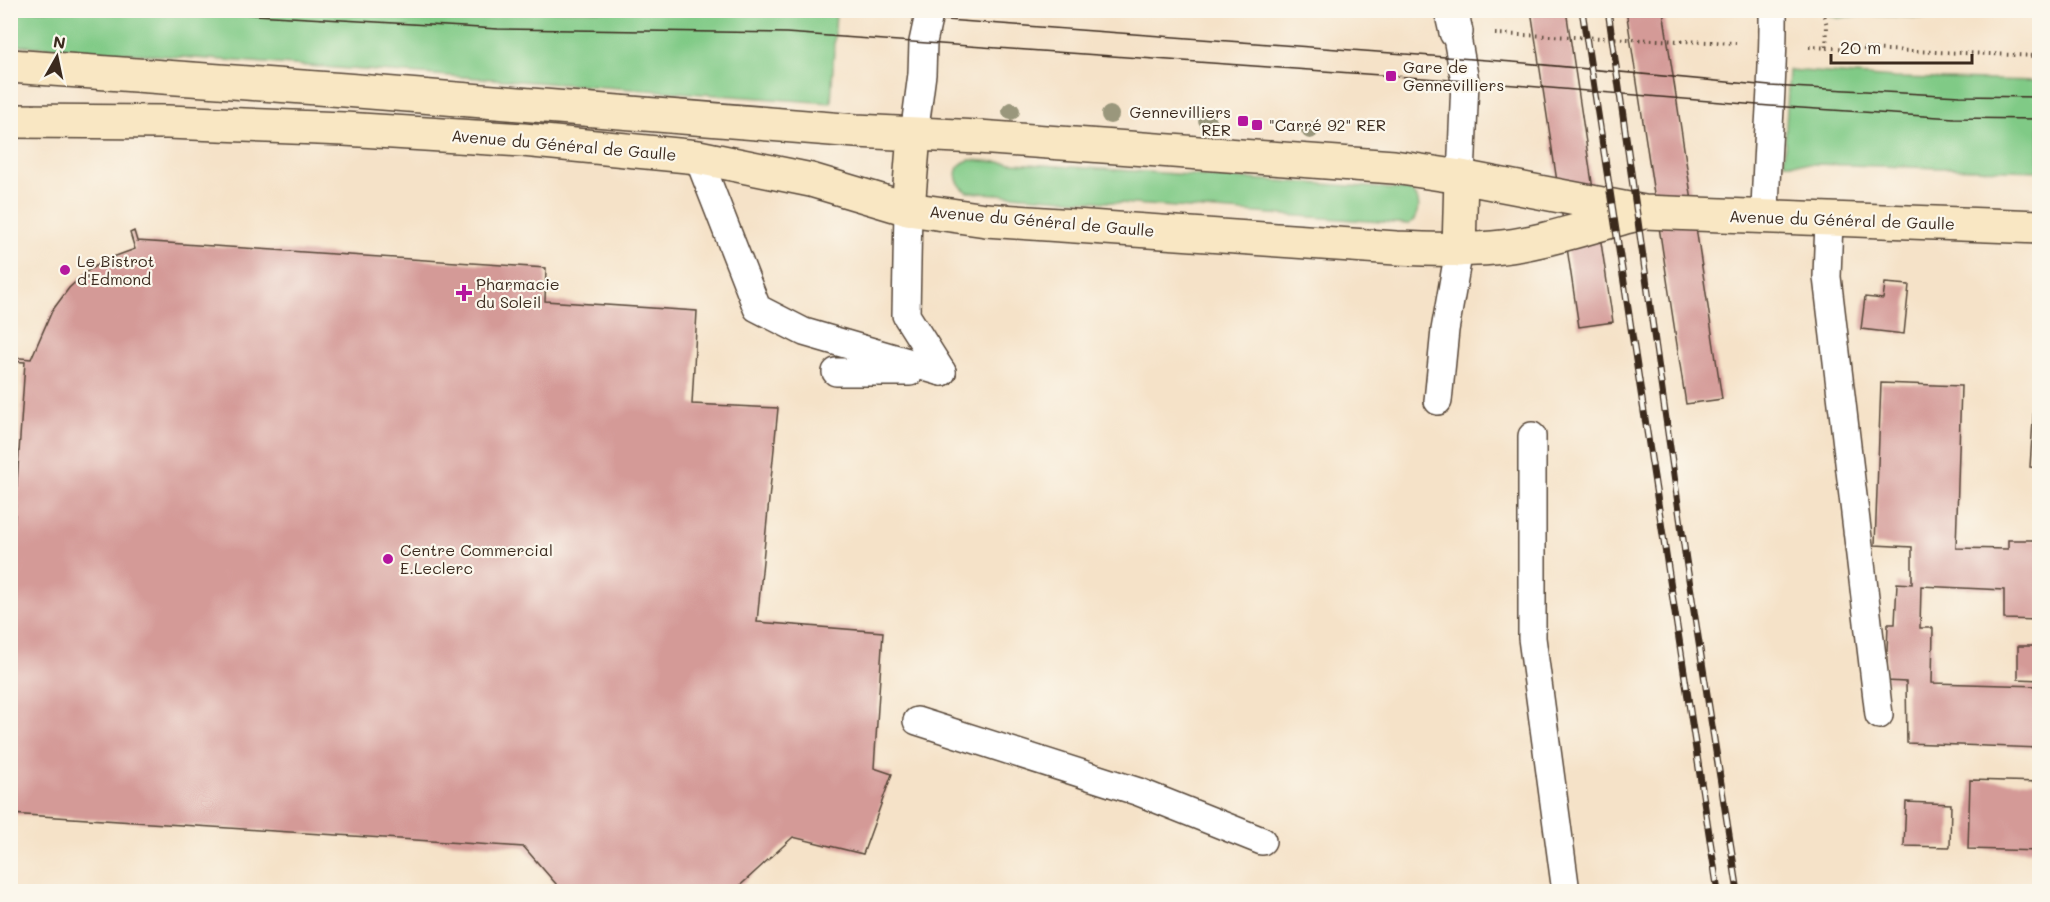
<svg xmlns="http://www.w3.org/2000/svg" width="2050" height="902" viewBox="0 0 2050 902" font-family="Mali,sans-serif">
<rect width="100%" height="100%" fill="#fbf7ec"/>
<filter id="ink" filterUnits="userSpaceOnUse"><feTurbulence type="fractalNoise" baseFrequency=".0167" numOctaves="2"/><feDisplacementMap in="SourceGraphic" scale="12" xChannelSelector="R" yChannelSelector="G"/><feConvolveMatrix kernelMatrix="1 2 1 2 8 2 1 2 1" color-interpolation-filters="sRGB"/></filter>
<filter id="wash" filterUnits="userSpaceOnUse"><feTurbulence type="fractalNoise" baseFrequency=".008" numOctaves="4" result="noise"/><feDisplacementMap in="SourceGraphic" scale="24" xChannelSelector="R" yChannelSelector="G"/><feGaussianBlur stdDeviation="1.35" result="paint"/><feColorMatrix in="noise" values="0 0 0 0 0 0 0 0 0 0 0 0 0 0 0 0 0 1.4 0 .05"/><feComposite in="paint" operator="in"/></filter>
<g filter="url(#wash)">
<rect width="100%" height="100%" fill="#f5e2c8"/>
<!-- green -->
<g fill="#80ca86" stroke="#5e7a52" stroke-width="1.5">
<path d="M 12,10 L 836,11 L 831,103 L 11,45 Z"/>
<path d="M 1819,11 L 1956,11 L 1942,19 L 1870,15 L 1837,18 Z"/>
<path d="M 1789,70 L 1894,78 L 2039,81 L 2039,171 L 1784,163 Z"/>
<path d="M 970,160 L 1409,190 C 1422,198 1422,215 1409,224 L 968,192 C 953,183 951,165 970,160 Z"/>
</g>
<g id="blocks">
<!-- building -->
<g fill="#d49a97">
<path d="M 1531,10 L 1566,10 L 1613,322 L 1579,327 Z"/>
<path d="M 1626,10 L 1663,10 L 1722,399 L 1686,404 Z"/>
<path d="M 134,231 L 137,241 L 546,268 L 545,301 L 697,311 L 692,404 L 778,408 L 757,622 L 883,632 L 874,768 L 892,774 L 863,854 L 793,837 L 733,892 L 563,892 L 524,847 L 10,814 L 10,588 L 25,362 L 10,361 L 10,357 L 31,359 L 52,311 L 69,288 L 86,272 L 105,260 L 135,249 L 130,233 Z"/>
<path d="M 1885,283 L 1909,285 L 1904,334 L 1861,329 L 1865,297 L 1883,299 Z"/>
<path d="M 1881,383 L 1961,386 L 1956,548 L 2008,549 L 2008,540 L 2040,540 L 2040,620 L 2004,619 L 2004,590 L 1921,586 L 1920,628 L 1933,628 L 1932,683 L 2040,686 L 2040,748 L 1907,743 L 1906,682 L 1886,681 L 1888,624 L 1895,624 L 1897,583 L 1912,584 L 1912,547 L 1875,545 Z"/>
<path d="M 2035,389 L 2040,389 L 2040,468 L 2030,467 Z"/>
<path d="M 2018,646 L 2040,646 L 2040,680 L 2018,679 Z"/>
<path d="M 1970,780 L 2040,782 L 2040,851 L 1968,849 Z"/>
<path d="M 1906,802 L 1951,804 L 1950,847 L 1904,846 Z"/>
</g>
</g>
</g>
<g filter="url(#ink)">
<use href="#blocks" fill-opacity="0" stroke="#574638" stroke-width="1.5"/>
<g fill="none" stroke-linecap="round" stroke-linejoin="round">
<!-- service casing -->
<g stroke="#574638" stroke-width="30">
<g id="service">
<path d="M 1456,32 L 1465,81 L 1461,177"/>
<path d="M 914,135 L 922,74 L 923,42 L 930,10"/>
<path d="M 698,157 L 757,308 L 804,332 L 942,372"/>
<path d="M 908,209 L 906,315 L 942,372"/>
<path d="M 1765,217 C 1766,148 1774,79 1773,10"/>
<path d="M 1829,220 L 1827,277 L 1879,715"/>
<path d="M 836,372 L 910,372"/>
<path d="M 1438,401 L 1445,330 L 1459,250"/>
<path d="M 1532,436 L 1532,638 L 1566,892"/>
<path d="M 917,721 L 1139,792 L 1262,841"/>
</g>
</g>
<!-- minor casing -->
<g stroke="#574638" stroke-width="36">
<path id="minor" d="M 1451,10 L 1456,32"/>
</g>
<!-- secondary casing -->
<g stroke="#574638" stroke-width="36">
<g id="secondary">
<path d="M 10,66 L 345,90 L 856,131 L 978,137 L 1394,167 L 1461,177 L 1644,212 L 2040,227"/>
<path d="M 10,121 L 167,122 L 344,129 L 523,140 L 698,157 L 811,180 L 908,209 L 986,220 L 1396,248 C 1428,249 1461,251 1493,248 C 1541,244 1590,226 1637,214"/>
<path d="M 908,209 L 914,135"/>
<path d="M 1459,250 L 1461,177"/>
</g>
</g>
<!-- path -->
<g stroke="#574638" stroke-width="4" stroke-dasharray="1.5 4.5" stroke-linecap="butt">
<path d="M 1823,10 L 1827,26 L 1826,49"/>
<path d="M 1495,34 L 1736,43"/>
<path d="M 1809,47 L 2040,56"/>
</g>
<!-- service -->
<use href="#service" stroke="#fff" stroke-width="27"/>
<!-- minor -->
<use href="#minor" stroke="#fff" stroke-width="33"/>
<!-- secondary -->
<use href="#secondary" stroke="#f9e7c3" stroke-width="33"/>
<!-- tram -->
<g stroke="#3b2a1e" stroke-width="1.5">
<path d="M 171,10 L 498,29 L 786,33 L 1465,81 L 1770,106 L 1954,118 L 2040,119"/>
<path d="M 811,10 L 1513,62 L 1770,86 L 1960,96 L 2040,97"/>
</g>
<!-- rail casing -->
<g stroke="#3b2a1e" stroke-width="7">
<g id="rail">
<path d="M 1582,10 L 1718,892"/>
<path d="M 1608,10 L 1686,560 L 1738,892"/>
</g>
</g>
<!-- rail -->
<use href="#rail" stroke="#fbf7ec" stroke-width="4.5" stroke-dasharray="14" stroke-linecap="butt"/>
</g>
<!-- trees -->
<g fill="#9a977c">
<circle cx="1011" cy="111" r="9"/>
<circle cx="1110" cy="115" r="9"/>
<circle cx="1207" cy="120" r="9"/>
<circle cx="1310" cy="130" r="9"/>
</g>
</g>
<!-- markers -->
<g fill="#b5179e" stroke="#fbf7ec" stroke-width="2">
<rect x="1385" y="70" width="12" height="12" rx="3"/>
<rect x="1237" y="115" width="12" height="12" rx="3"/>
<rect x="1251" y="119" width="12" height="12" rx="3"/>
<circle cx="65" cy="270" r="6"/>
<path d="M461 284h6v6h6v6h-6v6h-6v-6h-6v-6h6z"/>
<circle cx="388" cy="559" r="6"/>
</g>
<g text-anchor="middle" stroke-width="4.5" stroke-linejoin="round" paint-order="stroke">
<!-- poi labels -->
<g font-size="16" fill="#3b2a1e" stroke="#fbf7ec" text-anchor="start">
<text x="1403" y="73">Gare de<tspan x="1403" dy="18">Gennevilliers</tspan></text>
<text x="1231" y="118" text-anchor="end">Gennevilliers<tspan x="1231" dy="18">RER</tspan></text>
<text x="1269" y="131">"Carré 92" RER</text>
<text x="77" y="267">Le Bistrot<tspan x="77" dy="18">d'Edmond</tspan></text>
<text x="476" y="290">Pharmacie<tspan x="476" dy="18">du Soleil</tspan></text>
<text x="400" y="556">Centre Commercial<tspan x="400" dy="18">E.Leclerc</tspan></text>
</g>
<!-- street labels -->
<g font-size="16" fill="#3b2a1e" stroke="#fbf7ec">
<text transform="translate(564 145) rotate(5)" y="6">Avenue du Général de Gaulle</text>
<text transform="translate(1842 220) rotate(2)" y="6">Avenue du Général de Gaulle</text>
<text transform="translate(1042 221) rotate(5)" y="6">Avenue du Général de Gaulle</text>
</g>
</g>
<!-- margin -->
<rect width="2050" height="902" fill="none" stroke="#fbf7ec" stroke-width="36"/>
<!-- north arrow -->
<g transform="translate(57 57) rotate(9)" stroke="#fbf7ec" stroke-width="4.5" paint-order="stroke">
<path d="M0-4.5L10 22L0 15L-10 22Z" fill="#3b2a1e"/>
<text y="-9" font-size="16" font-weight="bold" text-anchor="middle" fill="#3b2a1e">N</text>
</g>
<!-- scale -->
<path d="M1831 54v9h141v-9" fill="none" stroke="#3b2a1e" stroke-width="3"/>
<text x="1840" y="54" font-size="18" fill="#3b2a1e" stroke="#fbf7ec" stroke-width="4.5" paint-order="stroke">20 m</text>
</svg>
